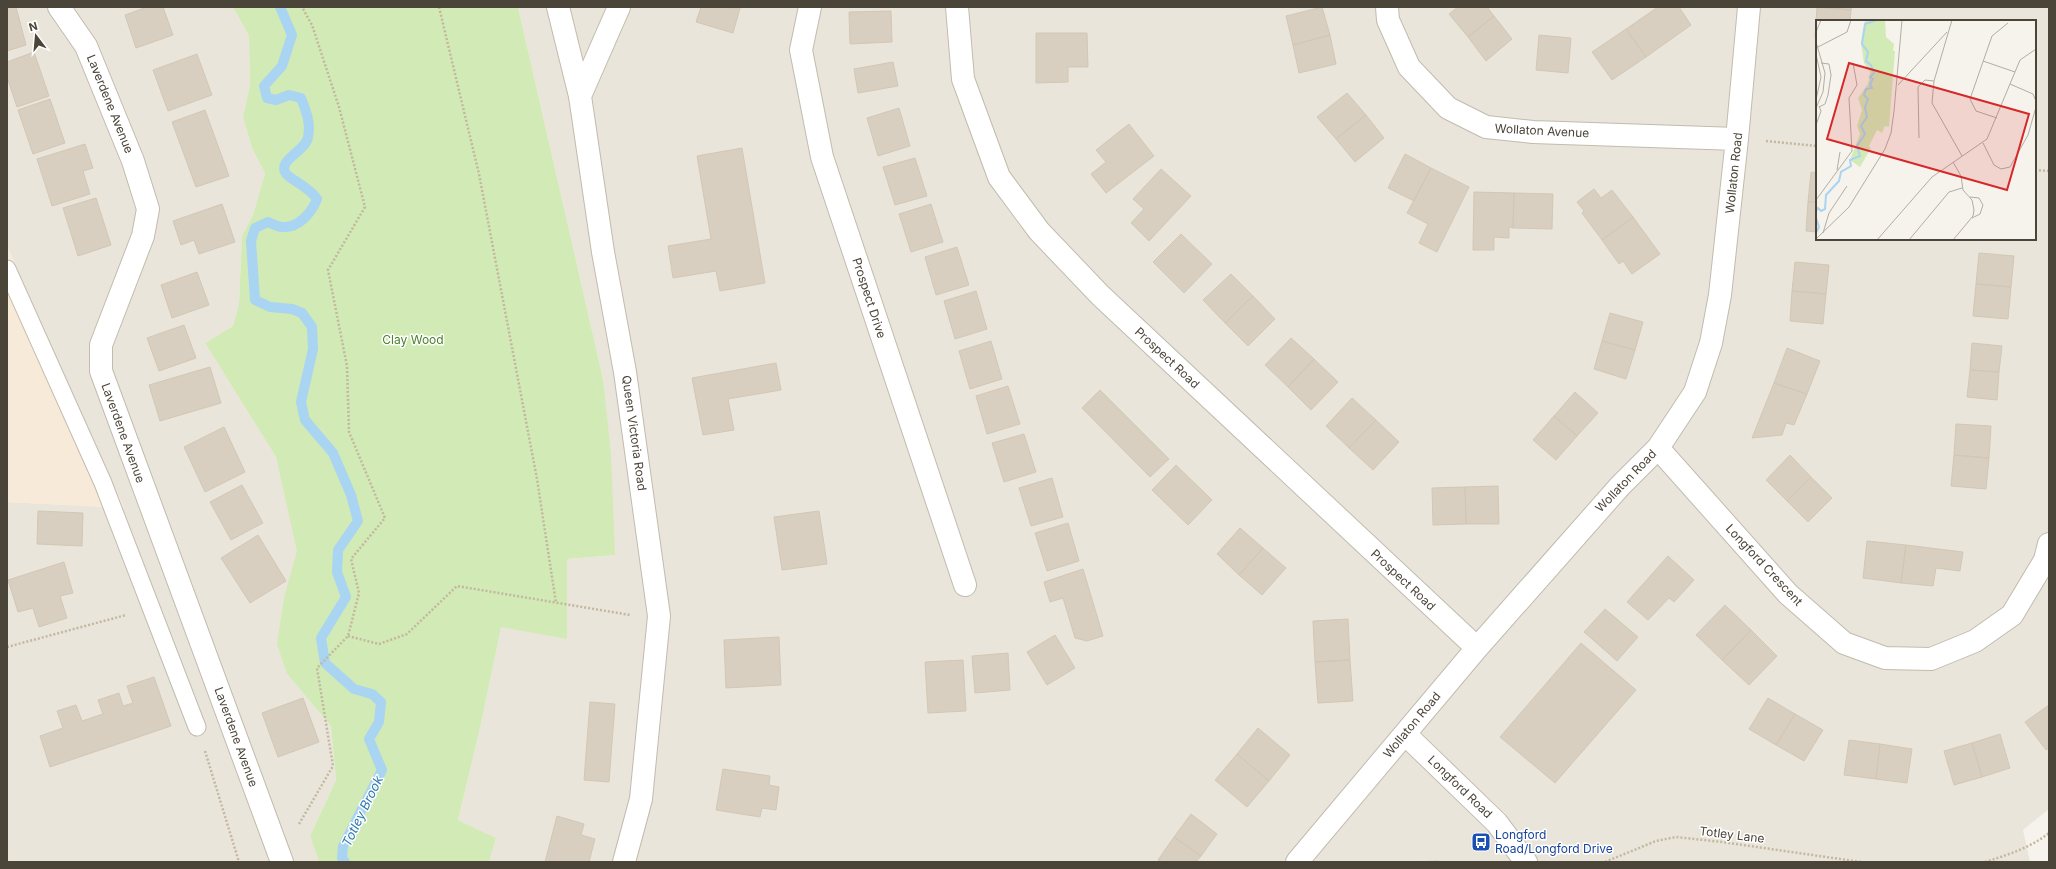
<svg xmlns="http://www.w3.org/2000/svg" width="2056" height="869" viewBox="0 0 2056 869" font-family="Inter,sans-serif">
<style>
.residential{fill:#eae5da;fill-rule:evenodd}
.commercial{fill:#f7ead8}
.green{fill:#d2eab5}
.lines{fill:none;stroke-linecap:round;stroke-linejoin:round}
.stream{stroke:#a9d4f2;stroke-width:10}
.building{fill:#d8cfc1;stroke:#d3c7b4}
.service-casing{stroke:#c2bbae;stroke-width:19}
.minor-casing{stroke:#c2bbae;stroke-width:24}
.tertiary-casing{stroke:#c2bbae;stroke-width:24}
.path{stroke:#c4b79f;stroke-width:2.5;stroke-dasharray:2 2;stroke-linecap:butt}
.service{stroke:#fff;stroke-width:17}
.minor{stroke:#fff;stroke-width:22}
.tertiary{stroke:#fff;stroke-width:22}
.labels{text-anchor:middle;stroke-width:3;stroke-linejoin:round;paint-order:stroke}
.street-label{font-size:12px;fill:#4b4439;stroke:#fff}
.park-label{font-size:12px;fill:#4a7f2a;stroke:#fff}
.transit-label{font-size:12px;fill:#164399;stroke:#fff;text-anchor:start}
.water-label{font-size:13px;font-style:italic;fill:#2e7ab2;stroke:#fff}
.inset-river{fill:none;stroke:#a9d4f2;stroke-width:2}
.inset-road{fill:none;stroke:#b2ada4;stroke-width:1}
.view{fill:#d62828;fill-opacity:0.15;stroke:#d62828;stroke-width:2}
.inset-edge{fill:none;stroke:#4b4439;stroke-width:2}
</style>
<rect width="100%" height="100%" fill="#f6f3ec"/>
<path class="residential" d="M7 7H233L249 36 250 85 243 117 252 148 265 173 253 215 242 236 239 304 233 326 205 343 276 457 298 551 284 597 287 674 331 726 336 780 310 836 319 862H7V502L124 508 7 246Z
M518 7H2049V809L2023 830 2030 862H489L496 838 458 820 480 728 501 626 567 559 615 555 603 379ZM1817 21H2035V239H1817Z"/>
<path class="commercial" d="M7 246 124 508 7 502Z"/>
<path class="green" d="M233 7H518L603 379 611 455 615 555 567 559V639L501 627 480 728 458 820 496 838 489 862H319L310 836 336 780 331 726 287 674 277 644 284 597 297 551 276 457 205 343 233 326 239 304 242 236 253 215 265 173 252 148 243 117 250 85 249 36Z"/>
<g class="lines">
<path class="stream" d="M280 7 292 35 282 66 264 86 267 98 276 100 289 95 301 98C306 111 311 123 308 137 306 151 279 159 285 172 287 178 310 187 317 199 312 212 299 228 283 227 278 227 272 224 268 222L255 228 251 241 255 300 270 307 292 309 302 313 312 327 313 349 301 402 305 420 333 453 351 495 358 521 338 550 337 572 346 597 321 638 325 663 354 689 372 694 381 702 379 722 369 739 382 770 343 846 342 858 345 862"/>
</g>
<path class="building" d="M7 7H16L26 45 7 51Z
M147 7H163L173 35 136 48 125 15Z
M701 7 740 8 733 33 696 22Z
M1322 7 1330 35 1293 45 1286 16Z
M1458 7H1487L1494 16 1468 37 1449 14Z
M1658 7H1679L1691 25 1646 57 1626 29Z
M1817 7H1852L1851 10Z
M1817 7 1851 10 1850 21H1817V37H1815Z
M891 11 892 42 850 44 849 12Z
M1494 16 1512 39 1486 61 1468 37Z
M1626 29 1646 57 1612 80 1592 52Z
M1036 33H1087L1088 67H1068V82L1036 83Z
M1330 35 1336 64 1299 73 1293 45Z
M1539 35 1571 38 1568 73 1536 70Z
M34 52 49 96 17 107 7 77V62Z
M197 54 212 95 168 111 153 70Z
M893 62 898 86 858 93 854 69Z
M1347 93 1366 115 1336 139 1317 117Z
M50 99 65 143 33 154 18 110Z
M899 108 910 146 878 156 867 118Z
M205 110 229 176 196 187 172 122Z
M1366 115 1384 138 1355 162 1336 139Z
M1129 124 1154 156 1106 193 1091 174 1106 162 1096 150Z
M85 144 93 168 83 171 90 194 52 206 37 159Z
M742 148 765 283 720 291 716 271 673 278 668 246 711 239 697 156Z
M1405 154 1431 168 1414 201 1388 188Z
M915 158 927 196 895 205 883 167Z
M1431 168 1469 187 1437 252 1419 243 1428 224 1407 213Z
M1161 169 1191 196 1149 241 1131 223 1144 209 1133 199Z
M1811 172 1817 173V202H1808Z
M1594 189 1601 198 1612 190 1633 217 1602 240 1582 213 1584 211 1577 202Z
M1474 192 1514 193 1513 228 1509 227V238L1494 237V250H1473Z
M1514 193 1553 194 1552 229 1513 228Z
M96 198 111 245 78 256 63 208Z
M1808 202H1817V232L1806 231Z
M222 204 235 242 199 254 194 240 181 245 173 221Z
M931 204 943 242 911 252 899 214Z
M1633 217 1660 254 1632 274 1623 261 1619 264 1602 240Z
M1181 234 1212 264 1184 293 1153 262Z
M957 247 969 285 936 295 925 257Z
M1979 253 2014 256 2011 287 1976 284Z
M1795 262 1829 265 1826 294 1792 291Z
M197 272 209 305 172 318 161 285Z
M1231 274 1253 296 1225 323 1203 300Z
M1976 284 2011 287 2008 319 1973 316Z
M976 291 987 329 955 339 944 301Z
M1792 291 1826 294 1823 324 1790 321Z
M1253 296 1275 319 1248 346 1225 323Z
M1610 313 1643 322 1635 350 1602 341Z
M184 325 196 358 159 371 147 338Z
M1291 338 1314 359 1288 387 1265 365Z
M991 341 1002 379 970 389 959 351Z
M1602 341 1635 350 1626 379 1594 369Z
M1972 343 2002 346 1999 372 1970 370Z
M1787 348 1820 361 1807 394 1774 383Z
M1314 359 1338 382 1311 410 1288 387Z
M776 363 781 390 728 399 734 430 703 435 692 378Z
M210 367 221 403 160 421 149 385Z
M1970 370 1999 372 1997 400 1967 397Z
M1774 383 1807 394 1794 425 1786 423 1782 435 1752 438Z
M1008 386 1020 424 987 434 976 396Z
M1100 390 1169 459 1150 477 1082 408Z
M1575 392 1598 413 1577 436 1554 416Z
M1352 398 1376 420 1349 448 1326 426Z
M1554 416 1577 436 1556 460 1533 440Z
M1376 420 1399 442 1373 470 1349 448Z
M1956 424 1991 426 1989 458 1954 455Z
M224 427 245 472 205 492 184 447Z
M1024 434 1036 472 1004 482 992 443Z
M1790 455 1811 477 1787 501 1766 480Z
M1954 455 1989 458 1986 489 1951 486Z
M1176 465 1212 500 1188 525 1152 490Z
M1811 477 1832 498 1808 522 1787 501Z
M1052 478 1063 517 1031 526 1019 488Z
M242 485 263 523 231 540 210 502Z
M1498 486 1499 524H1466L1465 487Z
M1465 487 1466 524 1433 525 1432 488Z
M38 511 83 513 82 546 37 544Z
M819 511 827 564 782 570 774 517Z
M1068 523 1079 561 1047 571 1035 533Z
M1240 528 1263 548 1239 575 1217 554Z
M258 535 286 581 250 603 221 558Z
M1867 541 1906 545 1901 583 1863 578Z
M1906 545 1963 552 1960 571 1936 568 1933 586 1901 583Z
M1263 548 1286 568 1262 595 1239 575Z
M1668 556 1694 580 1674 602 1669 598 1648 620 1627 602Z
M64 562 73 593 60 596 67 618 39 627 33 608 18 612 8 580Z
M1083 569 1103 636 1087 641 1075 638 1063 598 1050 602 1044 582Z
M1725 605 1751 630 1722 660 1696 635Z
M1605 609 1638 637 1617 661 1584 632Z
M1348 619 1350 660 1315 662 1313 621Z
M1751 630 1777 656 1749 685 1722 660Z
M1055 635 1075 668 1047 685 1027 652Z
M779 637 781 685 726 688 724 640Z
M1581 643 1636 690 1555 783 1500 737Z
M1008 653 1010 690 975 693 972 656Z
M963 660 966 711 928 713 925 662Z
M1350 660 1353 701 1318 703 1315 662Z
M154 677 171 726 50 767 40 736 63 728 57 711 76 705 82 721 103 714 98 700 119 693 123 706 133 703 127 686Z
M303 698 319 742 278 757 262 713Z
M1768 698 1795 714 1776 745 1749 729Z
M590 702 615 704 609 782 584 780Z
M2049 705V748L2046 750 2025 722Z
M1795 714 1823 730 1804 761 1776 745Z
M1258 728 1290 755 1269 781 1237 754Z
M2000 734 2010 768 1982 777 1972 743Z
M1849 740 1880 744 1876 779 1844 775Z
M1972 743 1982 777 1954 785 1944 751Z
M1880 744 1912 749 1907 783 1876 779Z
M1237 754 1269 781 1247 807 1215 780Z
M723 769 770 776 769 785 779 787 776 810 762 808 760 817 716 810Z
M1191 814 1217 834 1201 856 1174 837Z
M557 816 584 824 581 835 595 839 589 862H545Z
M1174 837 1201 856 1196 862H1161L1158 860Z
M1439 861V862H1407Z"/>
<g class="lines">
<g class="service-casing">
<path id="service" d="M7 269 103 483 197 727"/>
</g>
<g class="minor-casing">
<path id="minor" d="M59 7 86 46 133 161 148 209 143 236 101 345V371L282 862
M558 7 580 96
M810 7 801 50 822 157 965 585
M957 7 963 79 999 177 1039 231 1100 295 1477 648
M1387 7 1388 20 1409 67 1448 108 1486 127 1533 132 1737 139
M1658 448 1788 594 1844 643 1885 658 1931 659 1975 641 2012 615 2045 560 2049 544
M1405 734 1497 823 1526 862
M1297 862 1477 648 1620 486 1658 448 1695 392 1711 343 1720 295 1737 139 1749 7"/>
</g>
<g class="tertiary-casing">
<path id="tertiary" d="M619 7 580 96 603 252 625 372 659 616 641 799 624 862"/>
</g>
<path class="path" d="M439 7 479 174 537 479 556 603
M1766 141 1817 146
M2035 170 2049 171
M348 636 379 644 407 634 457 586 630 615
M7 647 126 615
M205 751 239 862
M299 824 333 766 317 668 348 636 359 593 351 559 385 518 349 432 347 366 328 270 365 207 339 107 312 25 302 7
M1605 862 1656 841 1676 837 1722 842 1861 862
M1985 862C2007 855 2030 848 2049 833"/>
<use href="#service" class="service"/>
<use href="#minor" class="minor"/>
<use href="#tertiary" class="tertiary"/>
</g>
<defs>
<g id="bus-square" transform="scale(1)"><rect x="-9" y="-9" width="18" height="18" rx="4" fill="#1a4fb4" stroke="#fff"/><path d="M-5-6H5V4H4V6H2V4H-2V6H-4V4H-5ZM-3.5-4V0h7V-4ZM-3.5 1.2v1.5H-2V1.2ZM2 1.2v1.5H3.5V1.2Z" fill="#fff"/></g>
</defs>
<g fill-rule="evenodd">
<use href="#bus-square" x="1481" y="842"/>
</g>
<g class="labels">
<g class="street-label">
<text transform="translate(110 104) rotate(68)" y="4">Laverdene Avenue</text>
<text transform="translate(1542 131) rotate(3)" y="4">Wollaton Avenue</text>
<text transform="translate(1734 173) rotate(-84)" y="4">Wollaton Road</text>
<text transform="translate(869 298) rotate(72)" y="4">Prospect Drive</text>
<text transform="translate(1167 358) rotate(43)" y="4">Prospect Road</text>
<text transform="translate(123 433) rotate(70)" y="4">Laverdene Avenue</text>
<text transform="translate(634 433) rotate(82)" y="4">Queen Victoria Road</text>
<text transform="translate(1626 481) rotate(-46)" y="4">Wollaton Road</text>
<text transform="translate(1764 565) rotate(47)" y="4">Longford Crescent</text>
<text transform="translate(1403 580) rotate(43)" y="4">Prospect Road</text>
<text transform="translate(1412 725) rotate(-50)" y="4">Wollaton Road</text>
<text transform="translate(236 737) rotate(70)" y="4">Laverdene Avenue</text>
<text transform="translate(1460 787) rotate(44)" y="4">Longford Road</text>
<text transform="translate(1732 835) rotate(7)" y="4">Totley Lane</text>
</g>
<g class="park-label">
<text x="413" y="344">Clay Wood</text>
</g>
<g class="transit-label">
<text x="1495" y="839">Longford<tspan x="1495" dy="14">Road/Longford Drive</tspan></text>
</g>
<g class="water-label">
<text transform="translate(362 811) rotate(-64)" y="5">Totley Brook</text>
</g>
</g>
<g transform="translate(1816 20)">
<rect width="220" height="220" fill="#f6f3ec"/>
<path d="M49 0H69L70 17 78 24 77 31H79L73 107 69 106 66 113 61 110 53 126 55 128 44 147 34 140 44 114 41 106 46 90 42 78 52 64 54 52 48 43 45 23Z" fill="#d2eab5"/>
<path class="inset-river" d="M0 191 2 188 5 191 9 189 10 175 23 161 25 152 35 146 34 140 44 136 41 126 49 114 45 106 51 97 49 87 52 79 48 75 50 69 56 68 54 64 57 59 54 57 58 53 55 45 50 41 52 32 46 24 49 4 61 0M0 198 3 207 0 213"/>
<path class="inset-road" d="M136 0 118 61 116 83 146 136M0 12 5 0M0 22 9 53 7 72 0 88M0 28 31 12 35 0M0 34 5 57 0 80M167 41 199 52M194 64 217 74 220 81M82 65 131 12M3 87 9 84 12 75 15 55 13 44 5 43M181 98 160 91 154 79 176 16 192 3M0 105 5 91 3 86M103 118 102 67 109 60 118 61M167 123 178 145 185 149 194 147 212 115 220 87M21 150 24 132M154 177 163 178 167 185 164 194 156 198M0 180 36 131 33 78 41 65 37 43M7 213 13 193 31 166M0 219 33 187 69 129 75 113 78 91 86 0M61 220 116 157 171 119 204 40 220 29M93 220 133 172 146 168M137 220 157 196 158 190 156 180 147 170 145 156 137 142"/>
<path class="view" d="M33 43 213 94 191 170 11 119Z"/>
<rect width="220" height="220" class="inset-edge"/>
</g>
<rect width="2056" height="869" fill="none" stroke="#4b4439" stroke-width="16"/>
<g transform="translate(36 36) rotate(344)" stroke="#ffffff" stroke-width="3" paint-order="stroke">
<path d="M0-3L7 15L0 10L-7 15Z" fill="#4b4439"/>
<text y="-6" font-size="11" font-weight="bold" text-anchor="middle" fill="#4b4439">N</text>
</g>
</svg>
